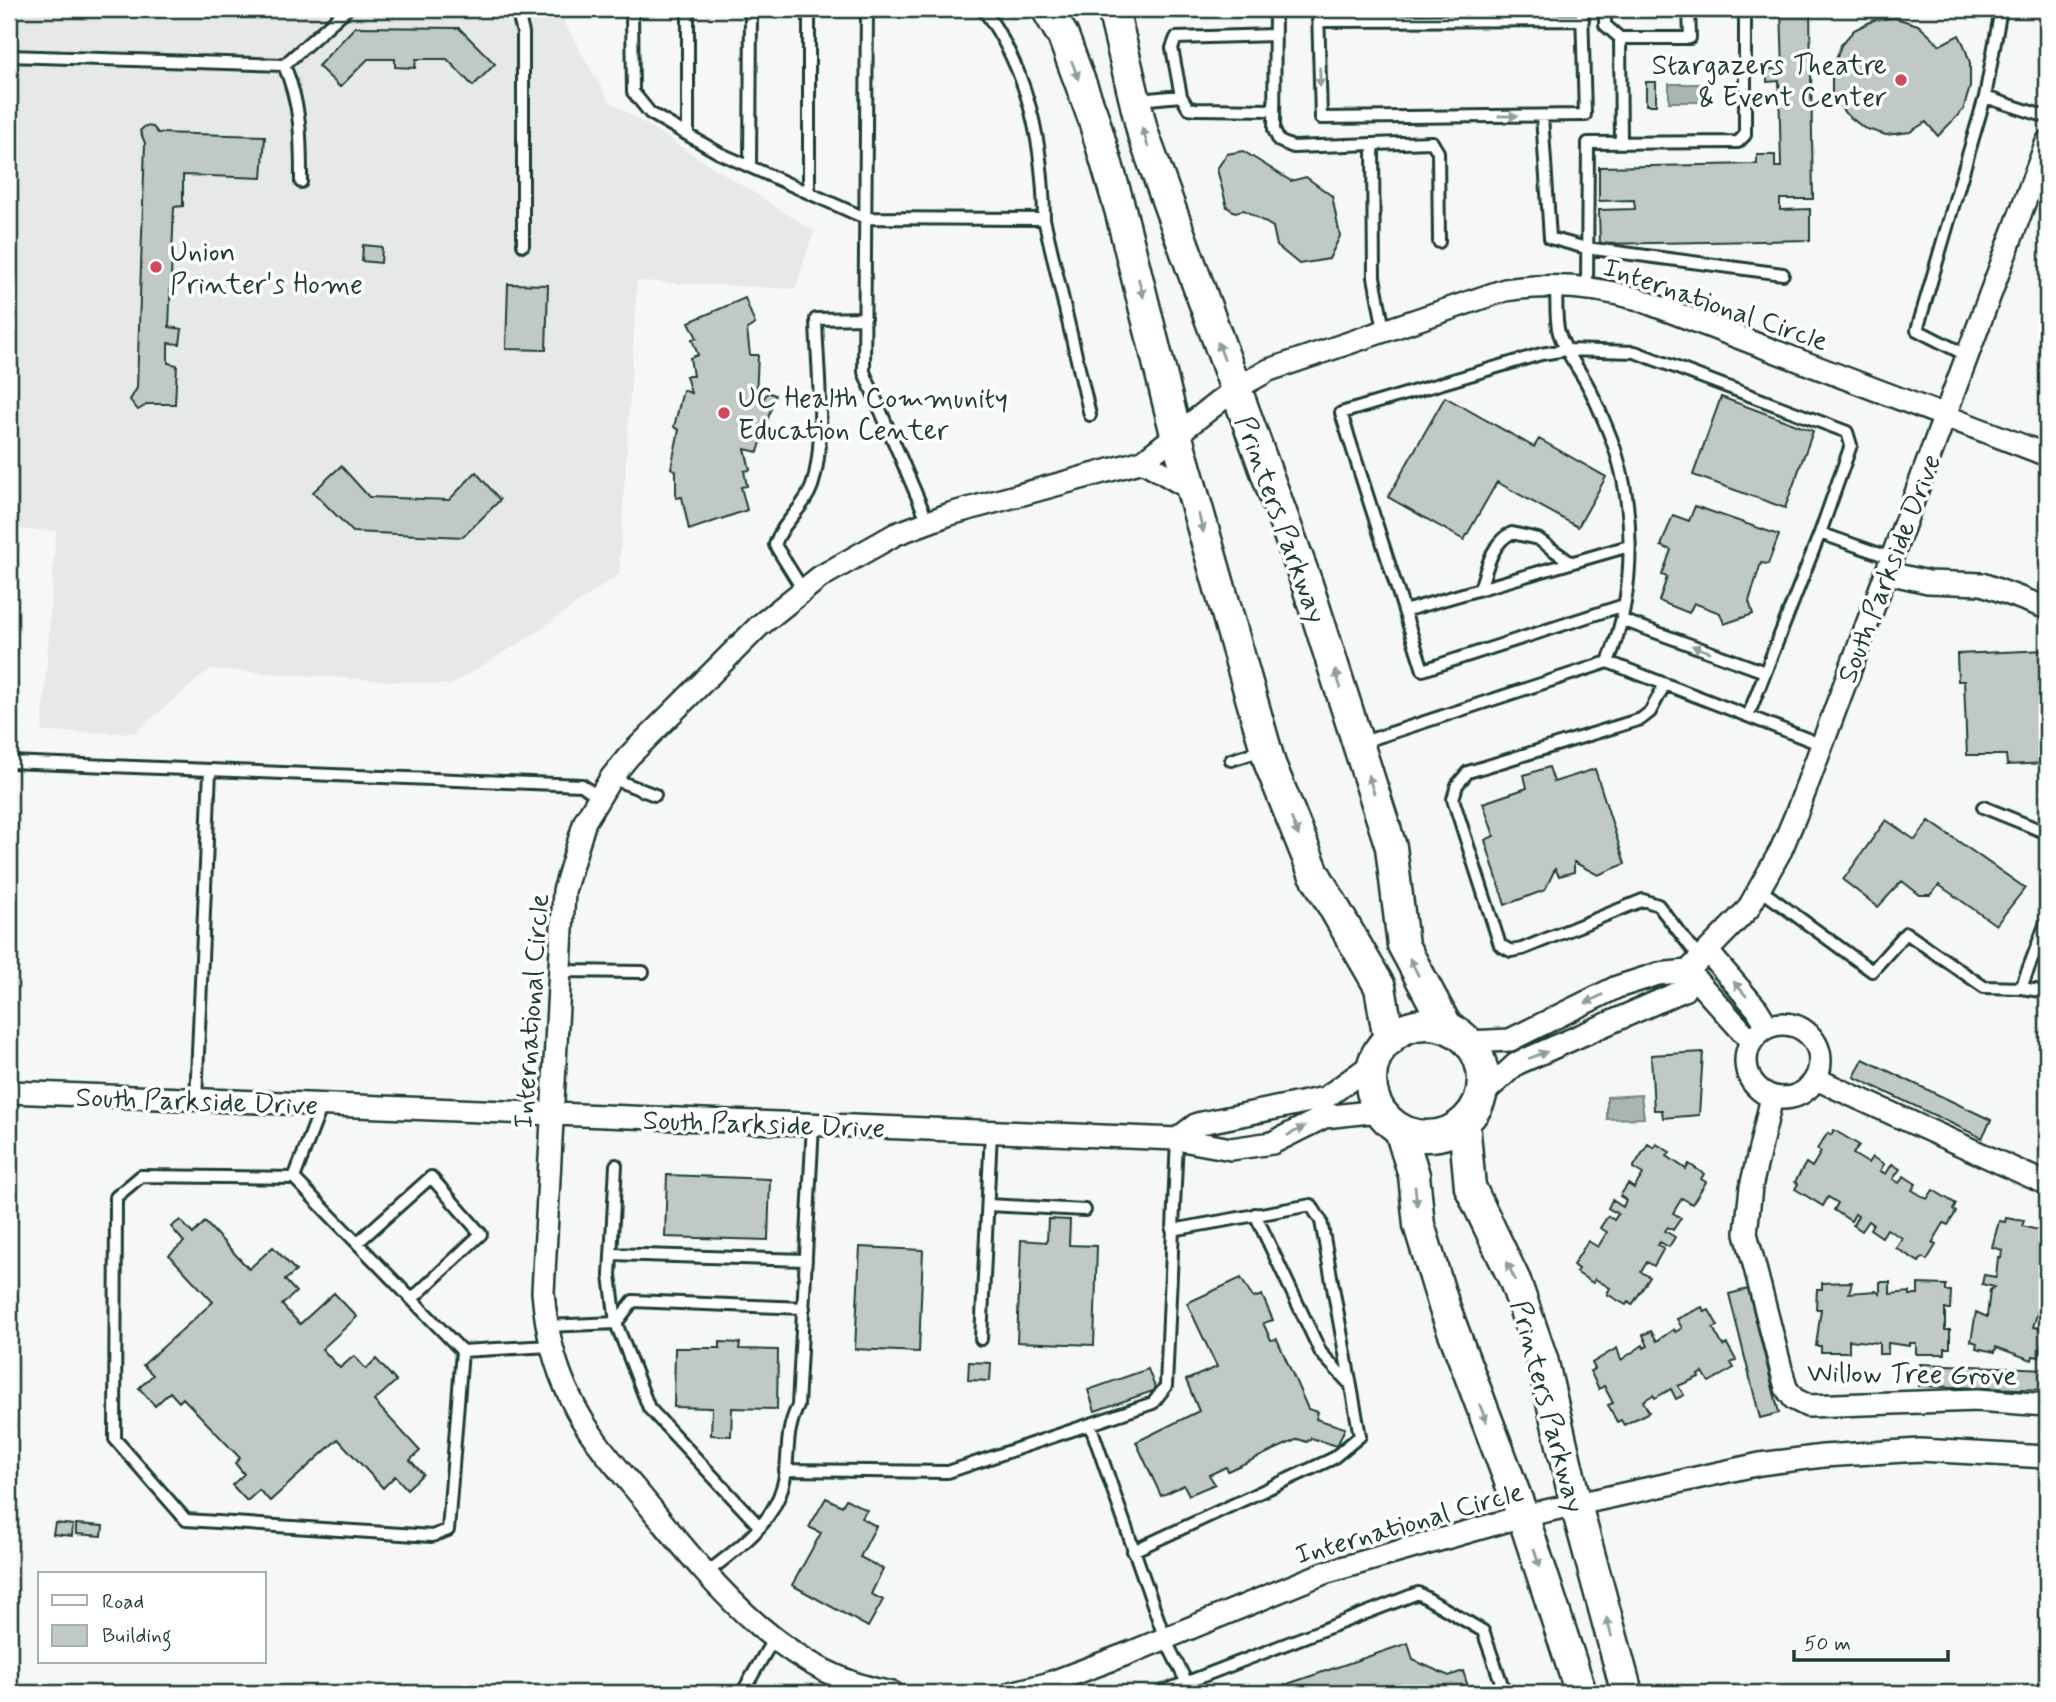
<svg xmlns="http://www.w3.org/2000/svg" width="2056" height="1702" viewBox="0 0 2056 1702" font-family="Mynerve,sans-serif">
<style>
.built{fill:#e6e9e8}
.water{fill:#aab5b1;stroke:#72857f;stroke-width:2}
.building{fill:#c0c9c6;stroke:#1f3d34;stroke-width:2}
.lines{fill:none;stroke-linecap:round;stroke-linejoin:round}
.service-casing{stroke:#1f3d34;stroke-width:16}
.minor-casing{stroke:#1f3d34;stroke-width:26}
.secondary-casing{stroke:#1f3d34;stroke-width:35}
.service{stroke:#fff;stroke-width:10}
.minor{stroke:#fff;stroke-width:21}
.secondary{stroke:#fff;stroke-width:30}
.oneway{fill:#8f9e9a}
.poi-dot{fill:#d1495b;stroke:#fff;stroke-width:2.5}
.labels{text-anchor:middle;stroke-width:7;stroke-linejoin:round;paint-order:stroke}
.poi-label{font-size:28px;fill:#1f3d34;stroke:#fff;text-anchor:start}
.street-label{font-size:28px;fill:#1f3d34;stroke:#fff}
</style>
<rect width="100%" height="100%" fill="#f6f7f7"/>
<filter id="ink" filterUnits="userSpaceOnUse"><feTurbulence type="fractalNoise" baseFrequency=".0143" numOctaves="2"/><feDisplacementMap in="SourceGraphic" scale="14" xChannelSelector="R" yChannelSelector="G"/><feConvolveMatrix kernelMatrix="1 2 1 2 8 2 1 2 1" color-interpolation-filters="sRGB"/></filter>
<g filter="url(#ink)">
<path class="built" d="M9 9H563V21L609 101 814 231 795 289 637 281 619 574 531 636 450 685 210 669 134 733 42 732 56 531 9 529Z"/>
<path class="water" d="M1669 84H1706V102H1669Z
M1641 1095 1644 1118 1607 1119V1097Z"/>
<path class="building" d="M1781 9H1810L1813 199H1780V210L1810 209V240L1600 244 1599 210 1635 209 1634 200 1599 201V167L1757 164V155H1775V167H1781L1779 81 1767 82V69H1783Z
M1895 18 1918 25 1940 45 1959 35 1964 45 1970 63V87L1963 110 1938 136 1926 122 1910 132 1886 135 1864 128 1845 113 1832 95V72L1841 45 1854 30 1874 20Z
M355 27 459 28 495 64 473 86 447 59H416L415 68 395 67V59H368L340 87 318 66Z
M1646 82H1656V105H1646Z
M145 126 153 127 158 133 265 136 262 178 183 175V206L174 207 169 327 182 329 180 344 168 343V363L177 365 175 404H148L138 410 130 400 137 388 145 143 140 131Z
M1243 151 1291 181 1306 177 1332 196 1340 236 1329 259 1299 264 1277 246 1273 227 1244 210 1235 212 1227 207 1217 169 1227 154Z
M363 245 382 247 381 263 362 261Z
M508 284 548 285 546 350 506 349Z
M745 298 755 324 747 329 750 355H758L756 397 764 398 768 392 775 395 758 452 745 449 750 470 744 471 747 486 741 487 747 510 689 530 682 497 676 498V471L671 468 679 430 674 427 683 390 691 393 686 376H693L690 358 698 355 692 339 697 338 689 322Z
M1445 397 1534 447 1539 439 1606 477 1578 527 1497 482 1464 540 1388 497Z
M1721 397 1813 431 1785 508 1693 475Z
M341 466 369 497 449 500 476 472 500 500 463 537 353 532 313 492Z
M1695 506 1779 535 1768 564 1761 563 1749 601 1753 614 1724 624 1720 613 1694 603 1689 613 1659 601 1667 577 1662 575 1671 550 1661 546 1673 515 1689 521Z
M2047 650V763L2007 765 2006 755H1967L1964 681H1958L1957 654Z
M1549 767 1554 782 1595 769 1625 864 1598 875 1574 862V872L1559 876 1555 869 1545 890 1505 905 1485 840 1494 836 1483 803 1527 788 1524 775Z
M1886 820 1915 840 1929 821 2025 888 1996 925 1939 885 1930 895H1920L1902 881 1878 907 1843 880Z
M1703 1052 1699 1115 1663 1118 1662 1110H1654L1651 1055Z
M1863 1059 1991 1120 1982 1138 1854 1077Z
M1834 1130 1859 1145 1853 1154 1868 1163 1872 1157 1884 1164 1880 1171 1886 1174 1892 1164 1900 1169 1893 1179 1899 1183 1904 1176 1916 1184 1912 1190 1927 1199 1933 1190 1956 1204 1953 1210 1956 1212 1948 1225 1944 1223 1932 1243 1936 1245 1927 1260 1922 1257 1919 1262 1896 1248 1902 1238 1887 1229 1882 1237 1870 1229 1873 1224 1869 1221 1862 1231 1853 1225 1858 1216 1855 1214 1851 1221 1834 1210 1838 1203 1828 1197 1823 1206 1795 1189 1798 1184 1795 1182 1806 1163 1812 1167 1821 1152 1817 1149 1828 1133 1831 1135Z
M1648 1144 1654 1148 1656 1144 1670 1152 1667 1156 1686 1169 1689 1164 1704 1174 1701 1179 1706 1182 1692 1204 1682 1198 1673 1213 1681 1218 1673 1230 1668 1227 1665 1231 1675 1237 1669 1247 1660 1242 1658 1245 1664 1248 1654 1266 1647 1262 1641 1272 1650 1277 1632 1305 1628 1302 1626 1305 1607 1294 1610 1288 1595 1279 1593 1283 1576 1272 1578 1269 1573 1265 1588 1241 1598 1247 1607 1232 1600 1228 1608 1216 1614 1220 1618 1214 1608 1208 1612 1200 1623 1207 1626 1200 1620 1196 1628 1184 1634 1188 1643 1174 1633 1168Z
M667 1175 770 1179 768 1240 665 1237Z
M2006 1218 2024 1221 2022 1226 2042 1231 2044 1226 2047 1227V1285L2044 1290H2047V1299L2042 1298 2033 1327 2045 1329 2039 1357 2033 1356 2032 1360 1996 1347 1995 1352 1976 1348 1977 1343 1971 1341 1976 1312 1987 1317 1990 1290 1994 1287 1982 1284 1984 1275 1996 1277 1998 1257 2001 1258 2002 1250 1992 1247 1999 1221 2005 1222Z
M1048 1219 1070 1220 1069 1245 1097 1246 1094 1345 1017 1342 1021 1240 1047 1242Z
M180 1220 193 1234 205 1222 249 1269 273 1247 296 1271 285 1280 296 1292 282 1305 300 1324 334 1293 357 1317 322 1349 340 1368 354 1356 366 1369 376 1359 396 1381 374 1401 420 1451 410 1460 423 1474 407 1489 395 1476 383 1488 338 1439 270 1501 259 1490 247 1501 232 1485 244 1474 235 1463 240 1458 183 1398 179 1402 170 1392 155 1406 139 1388 153 1375 143 1365 213 1302 169 1255 184 1242 171 1227Z
M860 1247 923 1250 919 1352 855 1349Z
M1241 1278 1253 1298 1262 1295 1273 1320 1263 1323 1271 1340 1277 1339 1308 1409 1318 1412 1316 1419 1345 1428 1337 1446 1311 1438 1307 1442 1298 1439 1228 1471 1226 1467 1209 1475 1215 1484 1189 1495 1184 1485 1161 1496 1136 1442 1199 1411 1186 1380 1217 1367 1187 1303Z
M1852 1282 1849 1293 1876 1291 1880 1294V1282H1890V1294L1910 1292V1295H1918V1284L1946 1285V1291H1951L1950 1309H1945V1330H1950V1348H1945V1354H1916V1343H1910V1346L1888 1343V1354H1879V1343L1849 1340V1352H1821V1346H1816L1821 1309H1816L1817 1289H1822V1283Z
M1748 1289 1779 1413 1760 1418 1729 1294Z
M1702 1307 1705 1312 1709 1310 1718 1326 1713 1328 1723 1346 1727 1344 1736 1360 1731 1363 1734 1368 1709 1382 1703 1372 1698 1375 1699 1377 1678 1386 1684 1395 1676 1399 1671 1389 1655 1398 1653 1395 1643 1401 1649 1412 1624 1425 1621 1420 1617 1422 1608 1405 1613 1403 1604 1386 1599 1389 1590 1371 1595 1369 1592 1363 1617 1348 1621 1360 1643 1345 1644 1348 1648 1346 1643 1335 1651 1331 1657 1341 1674 1329 1675 1332 1682 1328 1677 1319Z
M720 1342 740 1343 739 1349 778 1350 777 1409 732 1408 731 1436 711 1435 712 1408 674 1407 675 1348H720Z
M969 1362 991 1363 990 1381 968 1380Z
M1920 1364 2047 1369V1390L1919 1386Z
M1148 1369 1156 1390 1095 1411 1088 1390Z
M826 1498 842 1506 846 1499 867 1510 861 1518 876 1526 860 1557 883 1569 871 1594 883 1600 868 1627 792 1585 821 1533 809 1527Z
M55 1523 73 1525 72 1536 53 1534Z
M76 1524 103 1526 102 1536 76 1534Z
M1408 1643 1413 1660 1449 1676 1463 1671 1470 1693H1271L1270 1690Z"/>
<g class="lines">
<g class="service-casing">
<path id="service" d="M517 9 523 33V245
M632 9 633 92 650 113 719 153 865 218 1044 219 1090 415
M809 9V193
M867 9 864 372 928 522
M983 9C1029 71 1043 144 1044 219
M1275 9 1274 130 1279 141 1293 147 1373 144
M1318 9 1321 118 1585 115 1582 9
M1605 9V25L1620 38
M2001 9 1985 97 2047 117
M1318 21 1583 20
M9 56 284 65 347 9
M284 65C301 105 301 138 301 182
M1181 96 1172 48 1176 38 1274 35
M1138 100 1181 96 1188 108 1196 109 1274 110
M1542 116 1550 238 1586 248 1783 274
M688 135V9
M1621 143 1620 38H1690L1689 9
M750 167 751 9
M1587 286 1588 143 1738 142 1745 135V9
M1384 330 1374 277 1373 144 1432 142 1438 152 1439 242
M1968 356 1917 330 1985 97
M1820 533 1894 559
M1480 589C1486 571 1492 541 1512 533L1538 539 1570 562
M803 590 775 545C782 522 804 509 812 486 827 439 817 368 816 319L865 318
M1624 605 1423 670 1341 413 1541 354 1566 350 1635 352 1847 432 1851 445 1820 533 1748 716
M1404 611 1629 546
M1622 620 1765 672
M1608 662 1820 744
M1665 684 1650 712 1641 719 1468 772 1457 785 1453 799 1500 945 1511 951 1522 949 1643 900 1658 905 1701 960
M1360 743 1608 662C1637 591 1637 499 1607 428 1601 414 1595 398 1587 384 1578 367 1565 352 1559 333 1555 319 1557 301 1556 286
M1231 760 1263 750
M9 762 210 770 196 1100
M210 770 582 785 598 797
M611 778 655 795
M1983 807 2047 833
M1761 890 1872 971 1906 933 1984 987 2021 988 2047 920
M559 971 643 972
M2021 988 2047 992
M322 1105 294 1178 462 1351 551 1346
M616 1165 610 1275 616 1323 649 1408 760 1527
M294 1178 141 1176 116 1197 115 1439 186 1520 432 1536 448 1530 462 1351
M988 1205 1085 1210
M1255 1214 1321 1353 1348 1382
M357 1243 431 1177 481 1234 412 1299
M611 1254 806 1260
M547 1326 616 1323 633 1301 804 1308
M981 1339 991 1132
M1090 1424 1165 1639 1192 1693
M785 1470 948 1472 1153 1403 1166 1386 1177 1139
M1133 1551 1332 1459 1360 1436 1321 1221 1311 1205 1172 1230
M705 1574C736 1550 772 1526 783 1485 791 1456 783 1436 798 1406L813 1124
M742 1693 774 1638
M1159 1693 1418 1593 1483 1631 1505 1693"/>
</g>
<g class="minor-casing">
<path id="minor" d="M1143 461 1192 490
M1888 573 1928 582 1982 584 2047 608
M1709 953 1757 1009 1768 1027
M1688 971 1751 1041
M1746 1061a37 37 0 1 1 74 0a37 37 0 1 1-74 0Z
M1469 1042 1510 1040 1617 987 1658 974 1688 971 1748 909 1781 850 1797 812 2047 142
M1816 1079 2047 1184
M9 1092 1177 1139 1231 1149 1272 1143 1324 1117 1379 1111
M1483 1094 1516 1064 1684 990 1688 971
M1772 1097 1751 1187 1746 1233 1786 1388 1794 1399 1808 1406 1977 1400 2047 1405
M1177 1139 1197 1124 1325 1098 1371 1065
M893 1693C784 1676 711 1581 646 1502 619 1469 589 1438 571 1399 554 1365 546 1329 543 1292L564 891 585 821 611 778 629 756 759 626 820 577 896 534 950 514 1143 461 1235 389 1269 370 1505 290C1551 283 1593 286 1638 299L2047 455
M1011 1693 1047 1684 1132 1652 1324 1573 1523 1516 1760 1464 1823 1456 1920 1450 2047 1457"/>
</g>
<g class="secondary-casing">
<path id="secondary" d="M1047 9 1063 36 1093 117 1120 209 1176 434 1270 764 1314 873 1380 987 1389 1040
M1113 9 1143 134 1307 584 1391 847 1403 945 1447 1027
M1371 1080a56 56 0 1 1 112 0a56 56 0 1 1-112 0Z
M1464 1123 1470 1187 1515 1281 1542 1359 1576 1505 1627 1693
M1400 1130 1414 1175 1419 1225 1445 1309 1523 1516 1581 1693"/>
</g>
<use href="#service" class="service"/>
<use href="#minor" class="minor"/>
<use href="#secondary" class="secondary"/>
</g>
<defs><path id="oneway-solid" d="M-6-.8H1V-3.2L6.5 0L1 3.2V.8H-6Z" transform="scale(1.75)"/></defs>
<g class="oneway">
<use href="#oneway-solid" transform="translate(1075 70) rotate(70)"/>
<use href="#oneway-solid" transform="translate(1320 77) rotate(88)"/>
<use href="#oneway-solid" transform="translate(1508 116)"/>
<use href="#oneway-solid" transform="translate(1145 137) rotate(-107)"/>
<use href="#oneway-solid" transform="translate(1141 288) rotate(75)"/>
<use href="#oneway-solid" transform="translate(1221 351) rotate(-111)"/>
<use href="#oneway-solid" transform="translate(1201 523) rotate(75)"/>
<use href="#oneway-solid" transform="translate(1701 649) rotate(-160)"/>
<use href="#oneway-solid" transform="translate(1338 679) rotate(-107)"/>
<use href="#oneway-solid" transform="translate(1371 784) rotate(-108)"/>
<use href="#oneway-solid" transform="translate(1295 827) rotate(68)"/>
<use href="#oneway-solid" transform="translate(1414 967) rotate(-117)"/>
<use href="#oneway-solid" transform="translate(1740 989) rotate(-131)"/>
<use href="#oneway-solid" transform="translate(1594 999) rotate(153)"/>
<use href="#oneway-solid" transform="translate(1538 1055) rotate(-21)"/>
<use href="#oneway-solid" transform="translate(1296 1131) rotate(-27)"/>
<use href="#oneway-solid" transform="translate(1416 1196) rotate(84)"/>
<use href="#oneway-solid" transform="translate(1511 1271) rotate(-114)"/>
<use href="#oneway-solid" transform="translate(1483 1413) rotate(69)"/>
<use href="#oneway-solid" transform="translate(1537 1558) rotate(72)"/>
<use href="#oneway-solid" transform="translate(1609 1627) rotate(-105)"/>
</g>
</g>
<g class="poi-dot">
<circle cx="1901" cy="80" r="7"/>
<circle cx="156" cy="267" r="7"/>
<circle cx="724" cy="413" r="7"/>
</g>
<g class="labels">
<g class="poi-label">
<text x="1887" y="74" text-anchor="end">Stargazers Theatre<tspan x="1887" dy="32">&amp; Event Center</tspan></text>
<text x="170" y="261">Union<tspan x="170" dy="32">Printer's Home</tspan></text>
<text x="738" y="407">UC Health Community<tspan x="738" dy="32">Education Center</tspan></text>
</g>
<g class="street-label">
<text transform="translate(1716 303) rotate(19)" y="10">International Circle</text>
<text transform="translate(1282 519) rotate(70)" y="10">Printers Parkway</text>
<text transform="translate(1888 568) rotate(-69)" y="10">South Parkside Drive</text>
<text transform="translate(530 1011) rotate(-86)" y="10">International Circle</text>
<text transform="translate(197 1100) rotate(2)" y="10">South Parkside Drive</text>
<text transform="translate(764 1123) rotate(2)" y="10">South Parkside Drive</text>
<text transform="translate(1912 1373) rotate(1)" y="10">Willow Tree Grove</text>
<text transform="translate(1549 1406) rotate(75)" y="10">Printers Parkway</text>
<text transform="translate(1409 1522) rotate(-16)" y="10">International Circle</text>
</g>
</g>
<rect width="2056" height="1702" fill="none" stroke="#fff" stroke-width="35"/>
<rect x="18" y="18" width="2021" height="1667" fill="none" stroke="#1f3d34" stroke-width="2.5" filter="url(#ink)"/>
<rect x="38" y="1572" width="228" height="91" fill="#ffffff" stroke="#a5b1ae" stroke-width="2"/>
<rect x="52" y="1595" width="35" height="10" fill="#ffffff" stroke="#a5b1ae" stroke-width="2"/>
<text x="102" y="1608" font-size="21" fill="#1f3d34">Road</text>
<rect x="52" y="1625" width="35" height="21" fill="#c0c9c6" stroke="#a5b1ae" stroke-width="2"/>
<text x="102" y="1642" font-size="21" fill="#1f3d34">Building</text>
<path d="M1794 1650v10h154v-10" fill="none" stroke="#1f3d34" stroke-width="3.5"/>
<text x="1804" y="1650" font-size="21" fill="#1f3d34" stroke="#ffffff" stroke-width="5" paint-order="stroke">50 m</text>
</svg>
